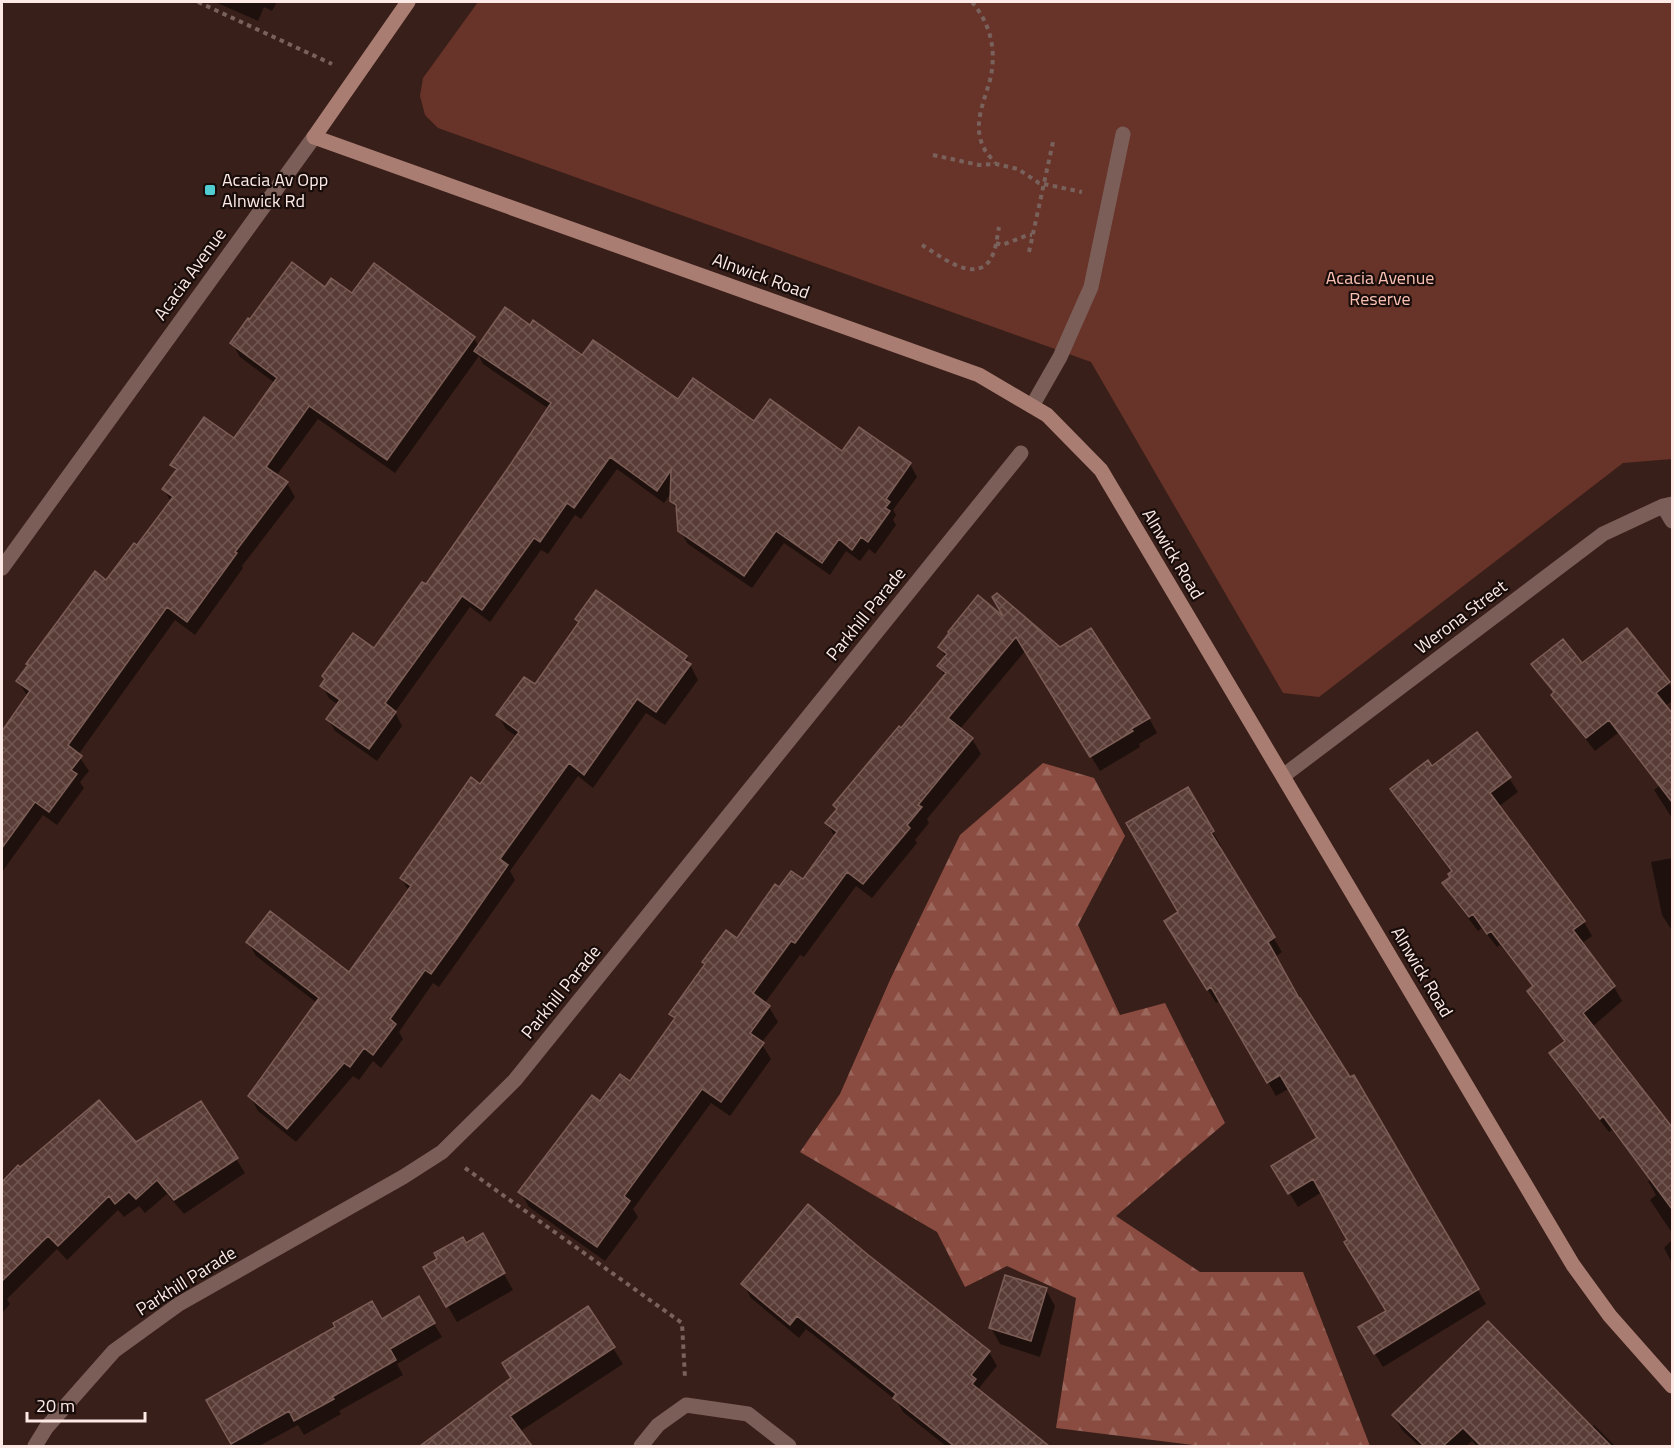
<svg xmlns="http://www.w3.org/2000/svg" width="1674" height="1448" viewBox="0 0 1674 1448" font-family="'Titillium Web',sans-serif">
<style>
.green{fill:#683328}
.forest{fill:url(#forest-firs)}
.shadow{fill:#0007}
.building{fill:url(#building-cross-hatch);stroke:#7d5e57;stroke-width:1.5}
.lines{fill:none;stroke-linecap:round;stroke-linejoin:round}
.path{stroke:#79625c;stroke-width:4;stroke-dasharray:4.5 4.5;stroke-linecap:butt}
.lane{stroke:#7b5e58;stroke-width:15}
.street{stroke:#7b5e58;stroke-width:15}
.secondary{stroke:#aa7d73;stroke-width:15}
.poi-dot{fill:#51ccd1;stroke:#180d0a;stroke-width:2}
.labels{text-anchor:middle;stroke-width:4.5;stroke-linejoin:round;paint-order:stroke}
.poi-label{font-size:18px;fill:#fdeae6;stroke:#180d0a;text-anchor:start}
.street-label{font-size:18px;fill:#fdeae6;stroke:#180d0a}
.park-label{font-size:18px;fill:#fac0b3;stroke:#180d0a}
</style>
<defs>
<pattern id="forest-firs" width="22" height="20" patternUnits="userSpaceOnUse" patternTransform="scale(1.5)"><rect width="22" height="20" fill="#8a4c40"/><path d="M5 1l3.5 6h-7zM16 11l3.5 6h-7z" fill="#9b665c"/></pattern>
<pattern id="building-cross-hatch" width="8" height="8" patternUnits="userSpaceOnUse" patternTransform="scale(1.5)"><rect width="8" height="8" fill="#593c36"/><path d="M0 0l8 8M0 8l8-8" fill="none" stroke="#725853"/></pattern>
</defs>
<rect width="100%" height="100%" fill="#391f19"/>
<path class="green" d="M478 2H1672V459L1623 463 1319 697 1283 693 1091 362 438 128 425 115 420 96 423 78Z"/>
<path class="forest" d="M1043 763 1094 778 1125 836 1078 925 1120 1015 1165 1003 1225 1123 1116 1216 1200 1272H1303L1370 1446H1201L1056 1428 1076 1298 1007 1266 965 1287 937 1232 800 1152 840 1094 890 980 960 835Z"/>
<path class="shadow" d="M215 2H277L272 11 264 7 258 21Z
M326 289 352 295 474 338 479 347 531 327 583 357 678 401 754 423 842 453 910 464 917 477 893 510 896 515 893 520 896 525 875 554 869 549 860 561 846 551 830 575 784 543 752 588 688 544 680 531 678 512 671 501 672 492 664 503 617 469 581 519 575 515 548 554 541 550 490 622 470 607 395 712 402 726 377 761 335 731 328 719 338 705 329 698 322 686 374 650 426 586 510 468 549 409 483 364 479 356 395 473 318 419 276 476 287 483 295 497 242 566 243 568 195 635 175 620 78 755 89 771 80 782 84 788 57 825 43 815 2 872V733L28 697 18 681 137 547 171 502 164 489 176 472 172 465 234 440 275 383 240 357 232 343Z
M576 619 686 657 698 680 665 725 646 713 593 788 578 776 510 871 515 880 464 952 439 987 433 983 399 1032 403 1039 381 1068 373 1061 359 1080 353 1076 296 1142 258 1111 250 1096 317 1003 256 956 248 942 350 974 409 891 401 878 481 786 517 737 506 729 498 715 535 686 580 625Z
M1007 621 1060 649 1149 718 1157 733 1139 744 1140 747 1100 771 1026 650 960 729 972 739 981 754 927 819 929 823 915 840 917 843 872 898 856 886 804 957 800 955 764 1004 769 1007 778 1022 761 1043 771 1059 730 1116 711 1103 633 1209 638 1217 605 1261 529 1207 520 1192 601 1103 630 1083 675 1021 671 1014 780 889 804 881 835 837 827 823 838 811 835 806 945 677 939 666 946 658 940 647Z
M1533 664 1581 665 1669 683 1672 690V701L1665 706 1672 716V818L1654 790 1659 786 1618 733 1595 751 1562 709 1554 694Z
M1432 768 1509 778 1518 792 1498 807 1584 922 1592 936 1581 944 1614 987 1622 1001 1592 1027 1672 1129V1233L1650 1200 1656 1195 1648 1181 1650 1180 1612 1130 1609 1132 1559 1068 1551 1053 1565 1042 1537 1006 1528 991 1534 987 1500 945 1497 947 1482 928 1478 931 1452 897 1444 883 1451 878 1452 873 1400 804 1392 789Z
M1188 789 1221 846 1218 847 1282 952 1275 957 1298 1000 1350 1079 1353 1077 1486 1304 1383 1367 1368 1342 1388 1311 1349 1240 1322 1192 1298 1207 1273 1166 1319 1139 1290 1088 1276 1096 1221 1000 1216 1003 1174 935 1180 913Z
M1672 858V929H1671L1662 915 1651 862Z
M201 1103 245 1173 184 1214 167 1194 145 1213 139 1206 124 1217 118 1210 67 1260 57 1249 7 1299 10 1304 2 1313V1184L18 1167 20 1169 136 1144Z
M482 1235 513 1290 457 1322 425 1267Z
M1672 1240V1263L1664 1248Z
M866 1255 989 1352 997 1366 979 1388 982 1395 1047 1446H946L903 1412 897 1401 806 1329 799 1338 751 1298 743 1284Z
M1046 1290 1055 1306 1040 1357 1000 1344 991 1328Z
M418 1298 442 1337 397 1364 403 1375 339 1411 341 1414 304 1435 298 1425 259 1446H234L208 1401 382 1321Z
M588 1308 623 1364 519 1432 530 1446H422L512 1379Z
M1394 1416 1591 1428 1594 1425 1615 1446H1477L1472 1441 1466 1446H1419L1402 1430Z"/>
<path class="building" d="M292 262 325 287 331 278 352 293 374 263 475 337 387 460 309 406 266 467 288 482 235 552 237 553 187 622 167 607 68 745 82 756 71 770 77 774 49 812 35 802 2 848V731L30 691 16 681 28 665 26 664 95 571 106 580 134 543 137 545 173 497 162 489 177 469 170 465 204 417 234 438 277 378 230 343 248 318 250 319Z
M505 307 530 325 533 320 582 355 593 340 678 399 693 378 754 421 770 399 842 451 859 427 911 463 886 499 890 502 885 508 890 511 868 542 861 537 852 550 839 539 822 563 776 531 744 576 678 531 676 505 670 501 671 470 657 491 610 457 574 508 567 503 540 542 534 538 482 610 462 596 385 703 396 712 369 749 326 719 340 700 320 686 325 679 322 676 353 633 374 648 422 582 426 584 508 468 551 403 474 351Z
M596 590 687 656 684 660 691 664 656 712 637 699 584 775 569 763 500 859 508 865 457 938 431 974 425 970 390 1019 396 1024 373 1055 364 1048 350 1067 344 1063 287 1129 248 1096 319 998 246 942 270 911 349 972 411 886 400 878 471 777 480 784 519 732 496 715 524 677 535 684 579 622 575 619Z
M997 593 1060 647 1091 628 1150 718 1131 729 1133 731 1090 757 1016 637 948 718 973 738 918 805 922 807 907 825 910 828 863 884 847 872 795 943 791 941 753 993 770 1006 750 1033 764 1043 721 1102 702 1089 624 1196 630 1201 597 1247 518 1192 592 1095 600 1101 620 1074 630 1081 675 1018 669 1014 705 964 702 962 726 930 737 938 775 884 779 887 791 871 803 879 837 832 825 823 837 809 833 805 899 726 901 728 946 673 937 666 947 654 938 647 949 633 948 632 978 595 1003 616 992 597Z
M1627 628 1670 682 1656 693 1672 713V802L1609 720 1586 738 1551 695 1554 692 1531 664 1563 639 1582 663Z
M1477 732 1511 777 1490 793 1585 921 1573 930 1615 986 1583 1013 1672 1127V1209L1603 1116 1600 1119 1549 1053 1565 1041 1527 991 1533 986 1491 931 1487 934 1473 914 1469 917 1442 883 1450 877 1448 874 1452 871 1390 789 1428 760 1432 766Z
M1188 787 1214 831 1211 833 1275 937 1268 942 1299 998H1300L1350 1077 1354 1075 1479 1289 1374 1354 1358 1327 1386 1311 1344 1242 1347 1240 1313 1179 1288 1194 1271 1166 1317 1138 1280 1075 1267 1083 1211 987 1207 990 1164 921 1178 912 1126 823Z
M99 1100 136 1142 201 1101 238 1158 174 1200 157 1180 136 1199 129 1192 115 1204 109 1196 58 1246 48 1236 2 1281V1182L18 1165 20 1167Z
M808 1204 867 1254 990 1351 971 1375 976 1379 972 1384 1049 1446H954L893 1398 896 1394 797 1316 790 1325 741 1284Z
M483 1233 505 1273 446 1307 423 1267 437 1259 434 1253 463 1237 466 1243Z
M1005 1275 1047 1288 1031 1341 989 1328Z
M419 1296 435 1323 390 1349 396 1360 332 1397 334 1399 294 1421 289 1411 231 1444 206 1400 335 1327 333 1323 372 1301 382 1319Z
M588 1306 615 1347 510 1416 532 1446H420L511 1378 502 1363Z
M1488 1321 1611 1446H1481L1463 1428 1443 1446H1424L1392 1415Z"/>
<g class="lines">
<path class="path" d="M198 2 332 64
M972 2C991 25 997 51 990 80 984 102 972 126 984 148 986 154 992 158 995 163
M933 155 979 165 996 164 1018 169 1039 183 1082 192
M996 243 1002 245 1028 235H1032
M922 245C939 255 974 284 990 260 996 251 997 237 999 227
M1029 252 1053 142
M465 1168 682 1323 685 1378"/>
<path class="lane" d="M1032 406 1060 357 1091 287 1123 134"/>
<path class="street" d="M1663 506 1672 521
M2 568 314 137
M1283 776 1603 534 1663 506 1672 504
M35 1446 46 1428 114 1351 179 1304 403 1177 442 1152 515 1080 1021 453
M641 1446 658 1425 686 1405 748 1414 789 1446"/>
<path class="secondary" d="M408 2 314 137 979 375 1047 415 1101 470 1573 1265 1610 1316 1672 1386"/>
</g>
<rect class="poi-dot" x="204" y="184" width="12" height="12" rx="3"/>
<g class="labels">
<g class="poi-label">
<text x="222" y="186">Acacia Av Opp<tspan x="222" dy="21">Alnwick Rd</tspan></text>
</g>
<g class="street-label">
<text transform="translate(190 274) rotate(-54)" y="6">Acacia Avenue</text>
<text transform="translate(761 276) rotate(20)" y="6">Alnwick Road</text>
<text transform="translate(1173 554) rotate(59)" y="6">Alnwick Road</text>
<text transform="translate(866 614) rotate(-51)" y="6">Parkhill Parade</text>
<text transform="translate(1461 617) rotate(-37)" y="6">Werona Street</text>
<text transform="translate(1422 972) rotate(59)" y="6">Alnwick Road</text>
<text transform="translate(561 992) rotate(-51)" y="6">Parkhill Parade</text>
<text transform="translate(186 1281) rotate(-32)" y="6">Parkhill Parade</text>
</g>
<g class="park-label">
<text x="1380" y="284">Acacia Avenue<tspan x="1380" dy="21">Reserve</tspan></text>
</g>
</g>
<rect width="1674" height="1448" fill="none" stroke="#fdeae6" stroke-width="6"/>
<path d="M27 1412v9h118v-9" fill="none" stroke="#fdeae6" stroke-width="3"/>
<text x="36" y="1412" font-size="18" fill="#fdeae6" stroke="#180d0a" stroke-width="4.5" paint-order="stroke">20 m</text>
</svg>
